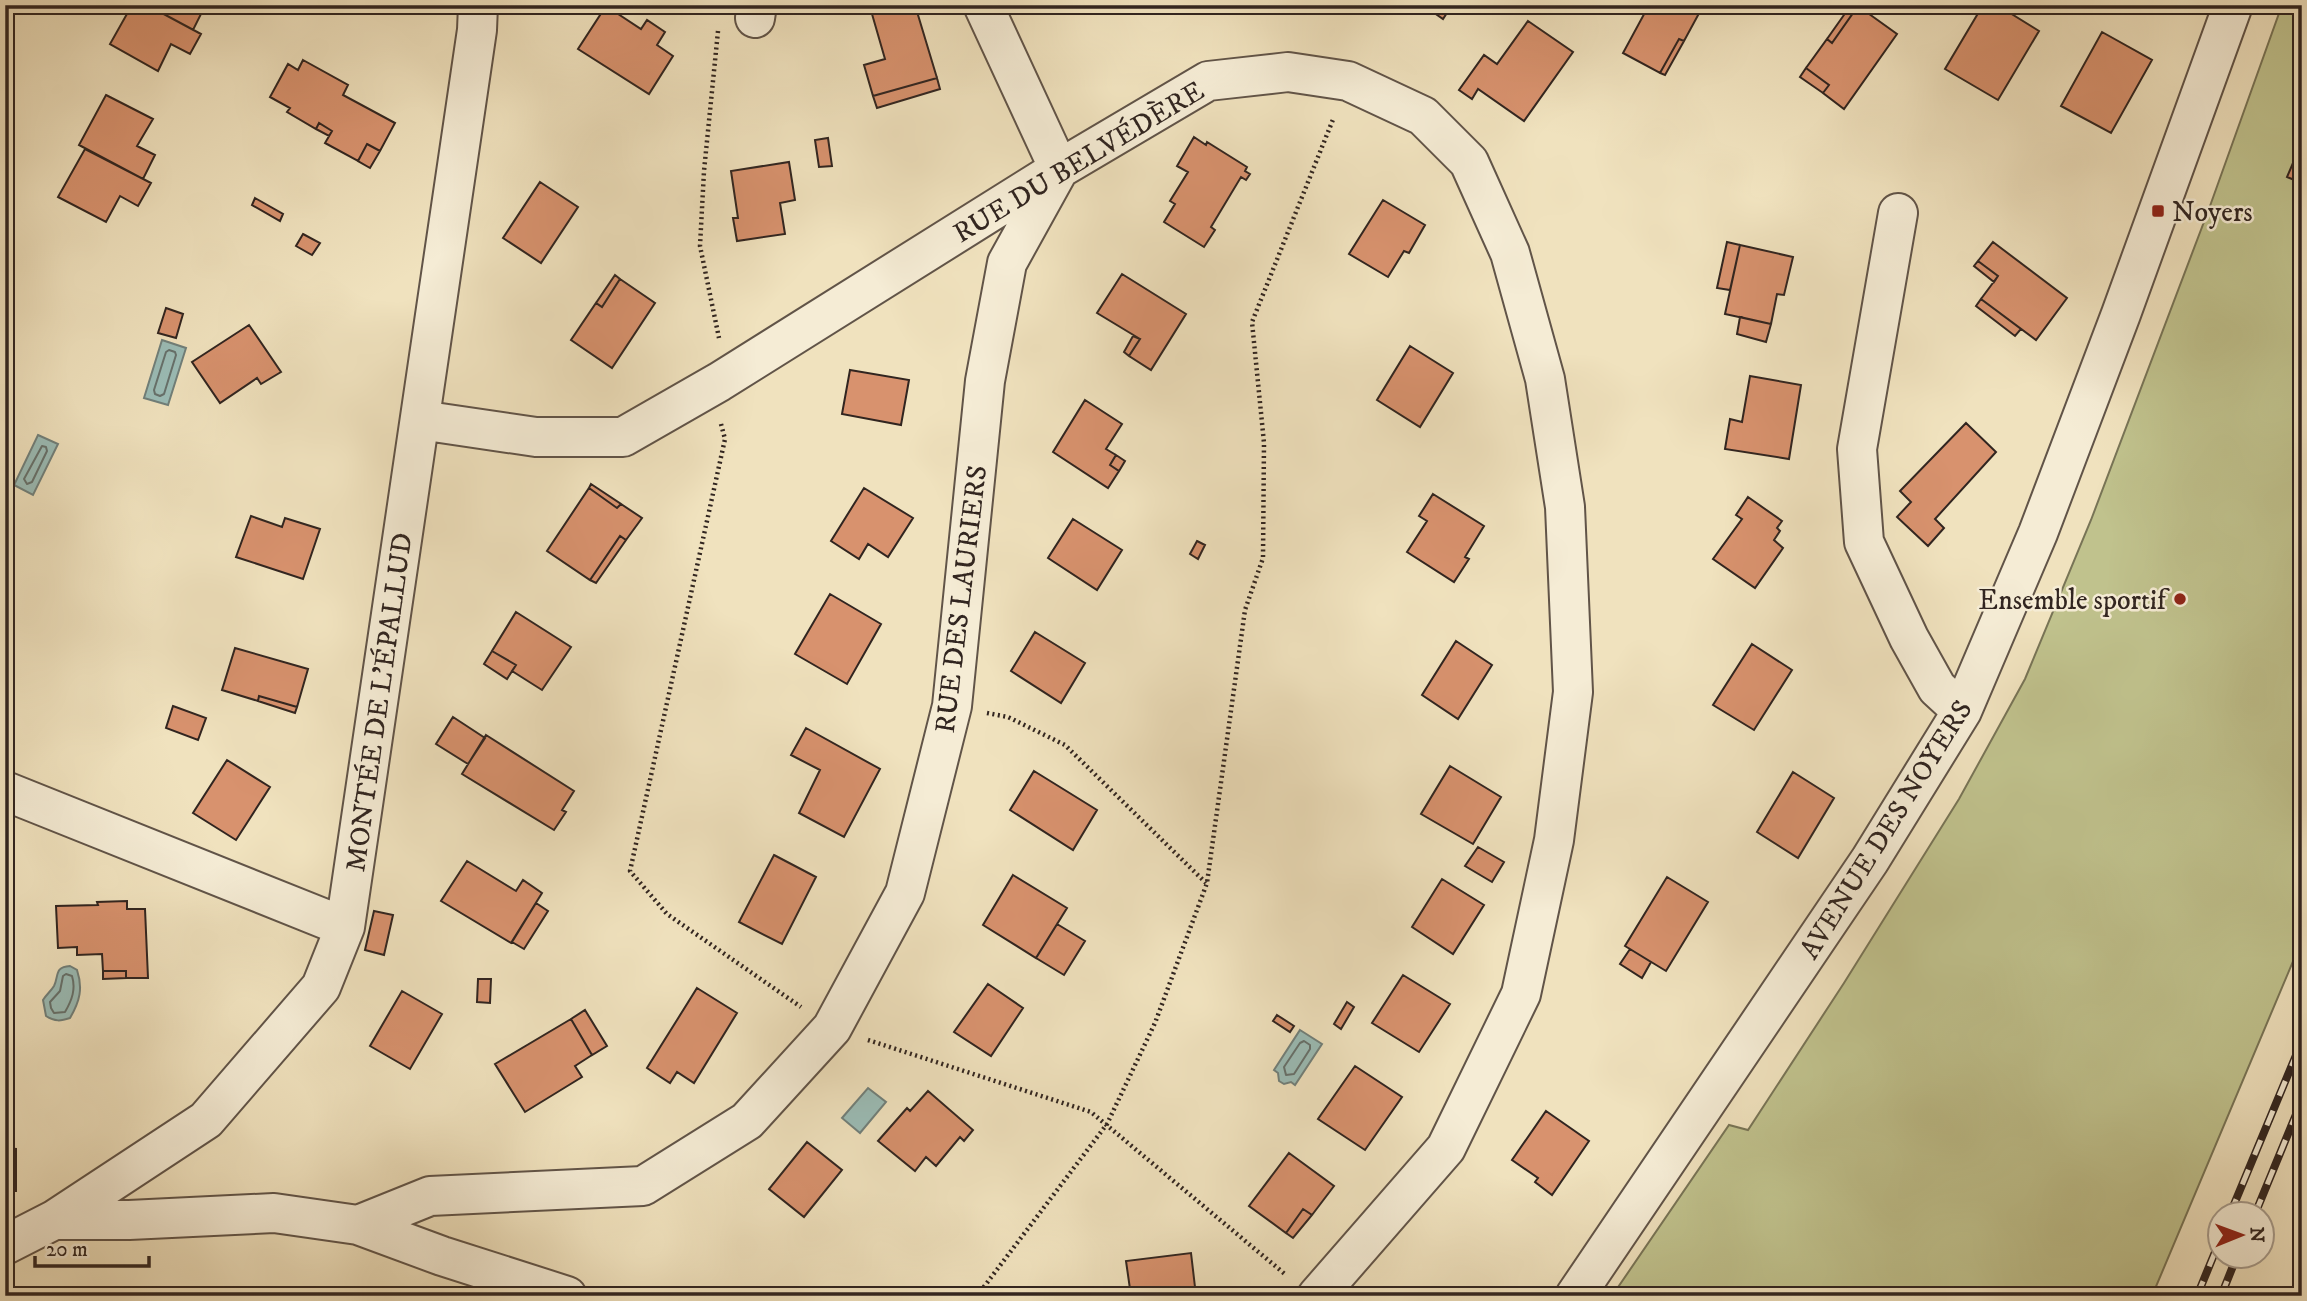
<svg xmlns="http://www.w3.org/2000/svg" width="2307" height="1301" viewBox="0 0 2307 1301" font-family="'IM FELL DW Pica',serif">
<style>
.green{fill:#c0c28d;stroke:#787456;stroke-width:2}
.water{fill:#9bbdb7;stroke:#71807b;stroke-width:2}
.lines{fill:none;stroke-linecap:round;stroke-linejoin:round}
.shore{stroke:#66716c;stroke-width:2}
.building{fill:#d8926e;stroke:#312520;stroke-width:2}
.minor-casing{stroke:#615448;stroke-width:42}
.path{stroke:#312520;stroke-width:4.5;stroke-dasharray:2 3.5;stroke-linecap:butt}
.minor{stroke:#f5ecd5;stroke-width:38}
.rail-casing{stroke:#312520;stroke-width:8}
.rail{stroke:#f5ecd5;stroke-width:5;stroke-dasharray:16;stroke-linecap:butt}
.poi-dot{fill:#8f2418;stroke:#f5ecd5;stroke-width:2.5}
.labels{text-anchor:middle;stroke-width:5;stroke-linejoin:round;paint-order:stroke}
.street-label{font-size:28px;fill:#312520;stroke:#f5ecd5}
.poi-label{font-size:28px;fill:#312520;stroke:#f5ecd5;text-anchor:start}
</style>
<rect width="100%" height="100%" fill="#f0e2be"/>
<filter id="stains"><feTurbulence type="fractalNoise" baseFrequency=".00286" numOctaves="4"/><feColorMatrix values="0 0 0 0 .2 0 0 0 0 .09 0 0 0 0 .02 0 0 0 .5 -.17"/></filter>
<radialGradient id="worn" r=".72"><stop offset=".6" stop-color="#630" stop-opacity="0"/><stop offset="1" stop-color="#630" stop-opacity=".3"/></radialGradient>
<path class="green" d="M2282 5H2302V940L2152 1296H1612L1729 1125 1748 1130 1844 983 1959 799 2025 679 2091 520 2210 206Z"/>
<path class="water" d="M162 340 186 348 168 405 144 398Z
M38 435 58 444 33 495 14 485Z
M70 966 77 970C83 988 80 1001 70 1018 61 1021 55 1022 46 1016L43 1000C46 995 51 991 54 986 59 976 54 967 70 966Z
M1300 1030 1322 1044 1295 1085 1291 1082 1284 1084 1279 1081 1278 1073 1274 1070Z
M868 1088 886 1102 860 1133 842 1118Z"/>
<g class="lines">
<path class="shore" d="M169 350 175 352 176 355 164 394 160 396 155 394 154 390 166 352Z
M42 446 46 447 47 451 32 482 27 484 24 479Z
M66 974 72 976C76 989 72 1000 65 1012L54 1013 51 1008 50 1002 60 991 63 976Z
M1304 1041 1310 1045V1049L1294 1074 1286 1075 1284 1067 1300 1043Z"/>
</g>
<path class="building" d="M132 5H147L201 34 190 54 171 44 158 71 110 44Z
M147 5H194L203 10 193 30Z
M905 5H915L937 78 873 96 864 65 885 59 872 14Z
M1423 5H1452L1443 19Z
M1649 5 1703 6 1684 41 1679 39 1660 73 1623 53Z
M1851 5 1858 6 1832 43 1827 39Z
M1983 5H1997L2039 31 1998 100 1945 69Z
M606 6 641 29 647 20 665 32 657 45 673 56 649 94 578 49Z
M1858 6 1897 34 1844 109 1823 93 1829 85 1806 68 1827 39 1832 43Z
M1528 21 1573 52 1524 121 1478 89 1472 99 1459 90 1484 55 1497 64Z
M2102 32 2152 60 2111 133 2061 106Z
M1679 39 1684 41 1665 75 1660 73Z
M303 60 348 85 343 95 395 123 380 151 367 144 358 161 325 143 332 131 319 123 316 129 287 112 290 108 270 97 288 64 298 70Z
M1806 68 1829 85 1823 93 1800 77Z
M937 78 940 89 877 108 873 96Z
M106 95 153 119 137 146 155 155 143 179 79 145Z
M319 123 332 131 329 136 316 129Z
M1194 137 1206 145 1207 142 1247 167 1245 171 1250 174 1246 180 1241 177 1211 227 1215 230 1204 247 1164 222 1175 204 1170 201 1188 172 1177 166Z
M828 138 832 166 819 167 815 140Z
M2302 142V183L2287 177Z
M367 144 380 151 370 168 358 161Z
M85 149 151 183 138 206 120 196 106 222 58 197Z
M789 162 795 200 780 203 785 234 737 241 733 218H738L731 171Z
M540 182 578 207 541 263 503 238Z
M255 198 283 214 280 221 252 205Z
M1383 200 1425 225 1409 253 1404 251 1388 277 1349 254Z
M303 234 320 243 312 255 296 246Z
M1727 242 1740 245 1730 290 1717 288Z
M1993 242 2067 298 2036 340 1981 299 1998 276 1978 261Z
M1740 245 1793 257 1784 295 1777 294 1771 324 1725 314Z
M1978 261 1998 276 1994 282 1974 266Z
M1122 274 1186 314 1151 370 1129 356 1140 339 1097 313Z
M615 275 620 279 602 307 596 303Z
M620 279 655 303 612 368 571 340 596 303 602 307Z
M1981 299 2021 329 2015 336 1976 306Z
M166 308 183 314 176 338 158 333Z
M1740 317 1771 324 1766 342 1737 334Z
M249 325 281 372 261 384 257 378 220 403 192 362Z
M1133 336 1140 339 1129 356 1124 352Z
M1410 346 1453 373 1420 427 1377 400Z
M850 370 909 380 901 425 842 414Z
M1750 376 1801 385 1789 459 1725 449 1730 419 1742 422Z
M1085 400 1122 424 1106 449 1116 455 1110 465 1119 471 1108 488 1053 452Z
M1966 423 1996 452 1935 519 1944 528 1928 546 1897 517 1911 502 1900 491Z
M1116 455 1125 461 1119 471 1110 465Z
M591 484 621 504 617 508 589 488Z
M589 488 617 508 621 504 642 518 626 540 620 536 590 580 547 551Z
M864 488 913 518 888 557 868 544 859 559 831 541Z
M1433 494 1484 526 1465 557 1469 559 1454 582 1407 552 1427 521 1419 516Z
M1748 497 1782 521 1777 528 1780 531 1774 540 1783 548 1755 588 1713 559 1742 519 1736 515Z
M251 516 282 527 285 518 320 529 303 579 236 557Z
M1073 519 1122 550 1097 590 1048 558Z
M620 536 626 540 596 583 590 580Z
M1197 541 1205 545 1198 559 1190 554Z
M830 594 881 624 847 684 795 654Z
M516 612 571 647 542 690 512 671 516 665 492 651Z
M1035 632 1085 663 1061 703 1011 671Z
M1456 641 1492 665 1458 719 1422 695Z
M1752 644 1792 670 1754 730 1713 705Z
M235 648 308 669 297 707 259 696 258 701 222 690Z
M492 651 516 665 507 679 484 664Z
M259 696 297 707 295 713 258 701Z
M173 706 206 718 198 740 166 728Z
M453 717 485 738 468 764 436 744Z
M806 728 880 769 844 837 799 813 820 770 791 755Z
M486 735 574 791 562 810 566 812 554 830 462 774Z
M227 760 270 787 236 840 193 813Z
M1450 766 1501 797 1473 844 1421 814Z
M1034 771 1097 810 1073 850 1010 810Z
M1793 772 1834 798 1798 858 1757 832Z
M1478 847 1504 862 1492 882 1465 866Z
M774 855 816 877 782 944 739 922Z
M467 861 516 891 523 880 542 893 511 943 441 901Z
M1013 875 1067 908 1036 958 983 925Z
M1667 877 1708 902 1666 971 1625 946Z
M1442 879 1484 905 1453 954 1412 927Z
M127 901V909H145L148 978H126V971H103L102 954 77 955V947L58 948 56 906 98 905 97 902Z
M536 903 548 911 524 949 512 942Z
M374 911 393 915 384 955 365 950Z
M1057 924 1085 941 1064 975 1036 958Z
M1630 949 1651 962 1642 978 1620 964Z
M103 971H126V978L103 979Z
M1403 975 1450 1004 1419 1052 1372 1023Z
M478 979H491L490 1003 477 1002Z
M988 984 1023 1008 991 1056 954 1032Z
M697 988 737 1013 694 1083 677 1072 670 1083 647 1068Z
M402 991 442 1014 410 1069 370 1046Z
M1347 1002 1354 1007 1341 1029 1334 1024Z
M585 1010 607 1046 592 1055 571 1019Z
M1277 1015 1294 1026 1290 1032 1273 1021Z
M571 1019 592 1055 575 1066 582 1077 525 1112 495 1064Z
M1355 1066 1402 1097 1365 1150 1318 1119Z
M928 1091 973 1130 964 1141 960 1137 936 1166 926 1157 915 1171 878 1141 907 1108 910 1111Z
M1546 1111 1589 1141 1552 1195 1535 1182 1538 1178 1512 1160Z
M807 1142 842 1170 804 1217 769 1189Z
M5 1148 16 1149V1191H5Z
M1289 1153 1334 1186 1312 1215 1303 1209 1286 1233 1249 1206Z
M1303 1209 1312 1215 1293 1238 1286 1233Z
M1191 1253 1195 1287 1161 1291 1162 1296H1131L1126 1261Z
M1011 1287 1030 1289 1029 1296H1010Z"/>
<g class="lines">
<g class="minor-casing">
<path id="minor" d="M755 18 757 5
M1898 213 1857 449 1864 542 1909 638 1937 688 1962 711
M420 420 536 437H623L719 382 1059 169 1208 81 1288 72 1348 81 1423 116 1469 162 1510 253 1545 379 1565 507 1573 692 1554 840 1521 994 1446 1148 1317 1296
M5 791 345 927
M54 1220H129L274 1213 358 1225 442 1256 567 1296
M358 1225 430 1196 643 1186 747 1121 832 1028 905 893 952 706 985 381 1007 263 1059 169 983 5
M5 1245 54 1220 206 1120 321 987 345 927 477 30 478 5
M1575 1296 1870 860 1962 711 2038 533 2121 314 2233 5"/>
</g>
<path class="path" d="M718 31 704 171 700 246 719 338
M721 424 725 439 630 871 667 914 801 1007
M987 713 1008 717 1065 745 1206 883
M868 1040 1091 1112 1286 1275
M977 1296 1107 1124 1155 1023 1207 883 1245 610 1263 558 1264 443 1252 322 1334 117"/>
<use href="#minor" class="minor"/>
<g class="rail-casing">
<path id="rail" d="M2230 1214 2302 1041
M2255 1214 2302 1100
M2197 1296 2220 1240
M2221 1296 2237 1256"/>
</g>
<use href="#rail" class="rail"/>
</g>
<g class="poi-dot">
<rect x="2151" y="204" width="14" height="14" rx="3.5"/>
<circle cx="2180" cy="599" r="7"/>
</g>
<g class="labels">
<g class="street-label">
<text transform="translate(1078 161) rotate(-31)" y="10">RUE DU BELVÉDÈRE</text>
<text transform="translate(960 599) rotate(-83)" y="10">RUE DES LAURIERS</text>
<text transform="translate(378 702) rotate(-82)" y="10">MONTÉE DE L'ÉPALLUD</text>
<text transform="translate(1885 829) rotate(-58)" y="10">AVENUE DES NOYERS</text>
</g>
<g class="poi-label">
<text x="2172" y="221">Noyers</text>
<text x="2166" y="609" text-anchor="end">Ensemble sportif</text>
</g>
</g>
<rect width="2307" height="1301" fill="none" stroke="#f0e2be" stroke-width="28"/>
<rect x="7" y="7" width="2293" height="1287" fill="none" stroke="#312520" stroke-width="3.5"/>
<rect x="14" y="14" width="2279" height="1273" fill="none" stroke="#312520" stroke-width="2"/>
<g transform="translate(2241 1235) rotate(89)"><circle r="33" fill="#f5ecd5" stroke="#a79c8d" stroke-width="2"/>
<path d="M0-5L12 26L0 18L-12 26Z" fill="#8f2418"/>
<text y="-10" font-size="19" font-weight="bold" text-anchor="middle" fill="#312520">N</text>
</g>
<path d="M35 1256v10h114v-10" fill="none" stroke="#312520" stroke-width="3.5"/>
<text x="46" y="1256" font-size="21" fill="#312520" stroke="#f5ecd5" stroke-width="5" paint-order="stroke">20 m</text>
<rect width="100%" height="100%" filter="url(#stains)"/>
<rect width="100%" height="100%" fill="url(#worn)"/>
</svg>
